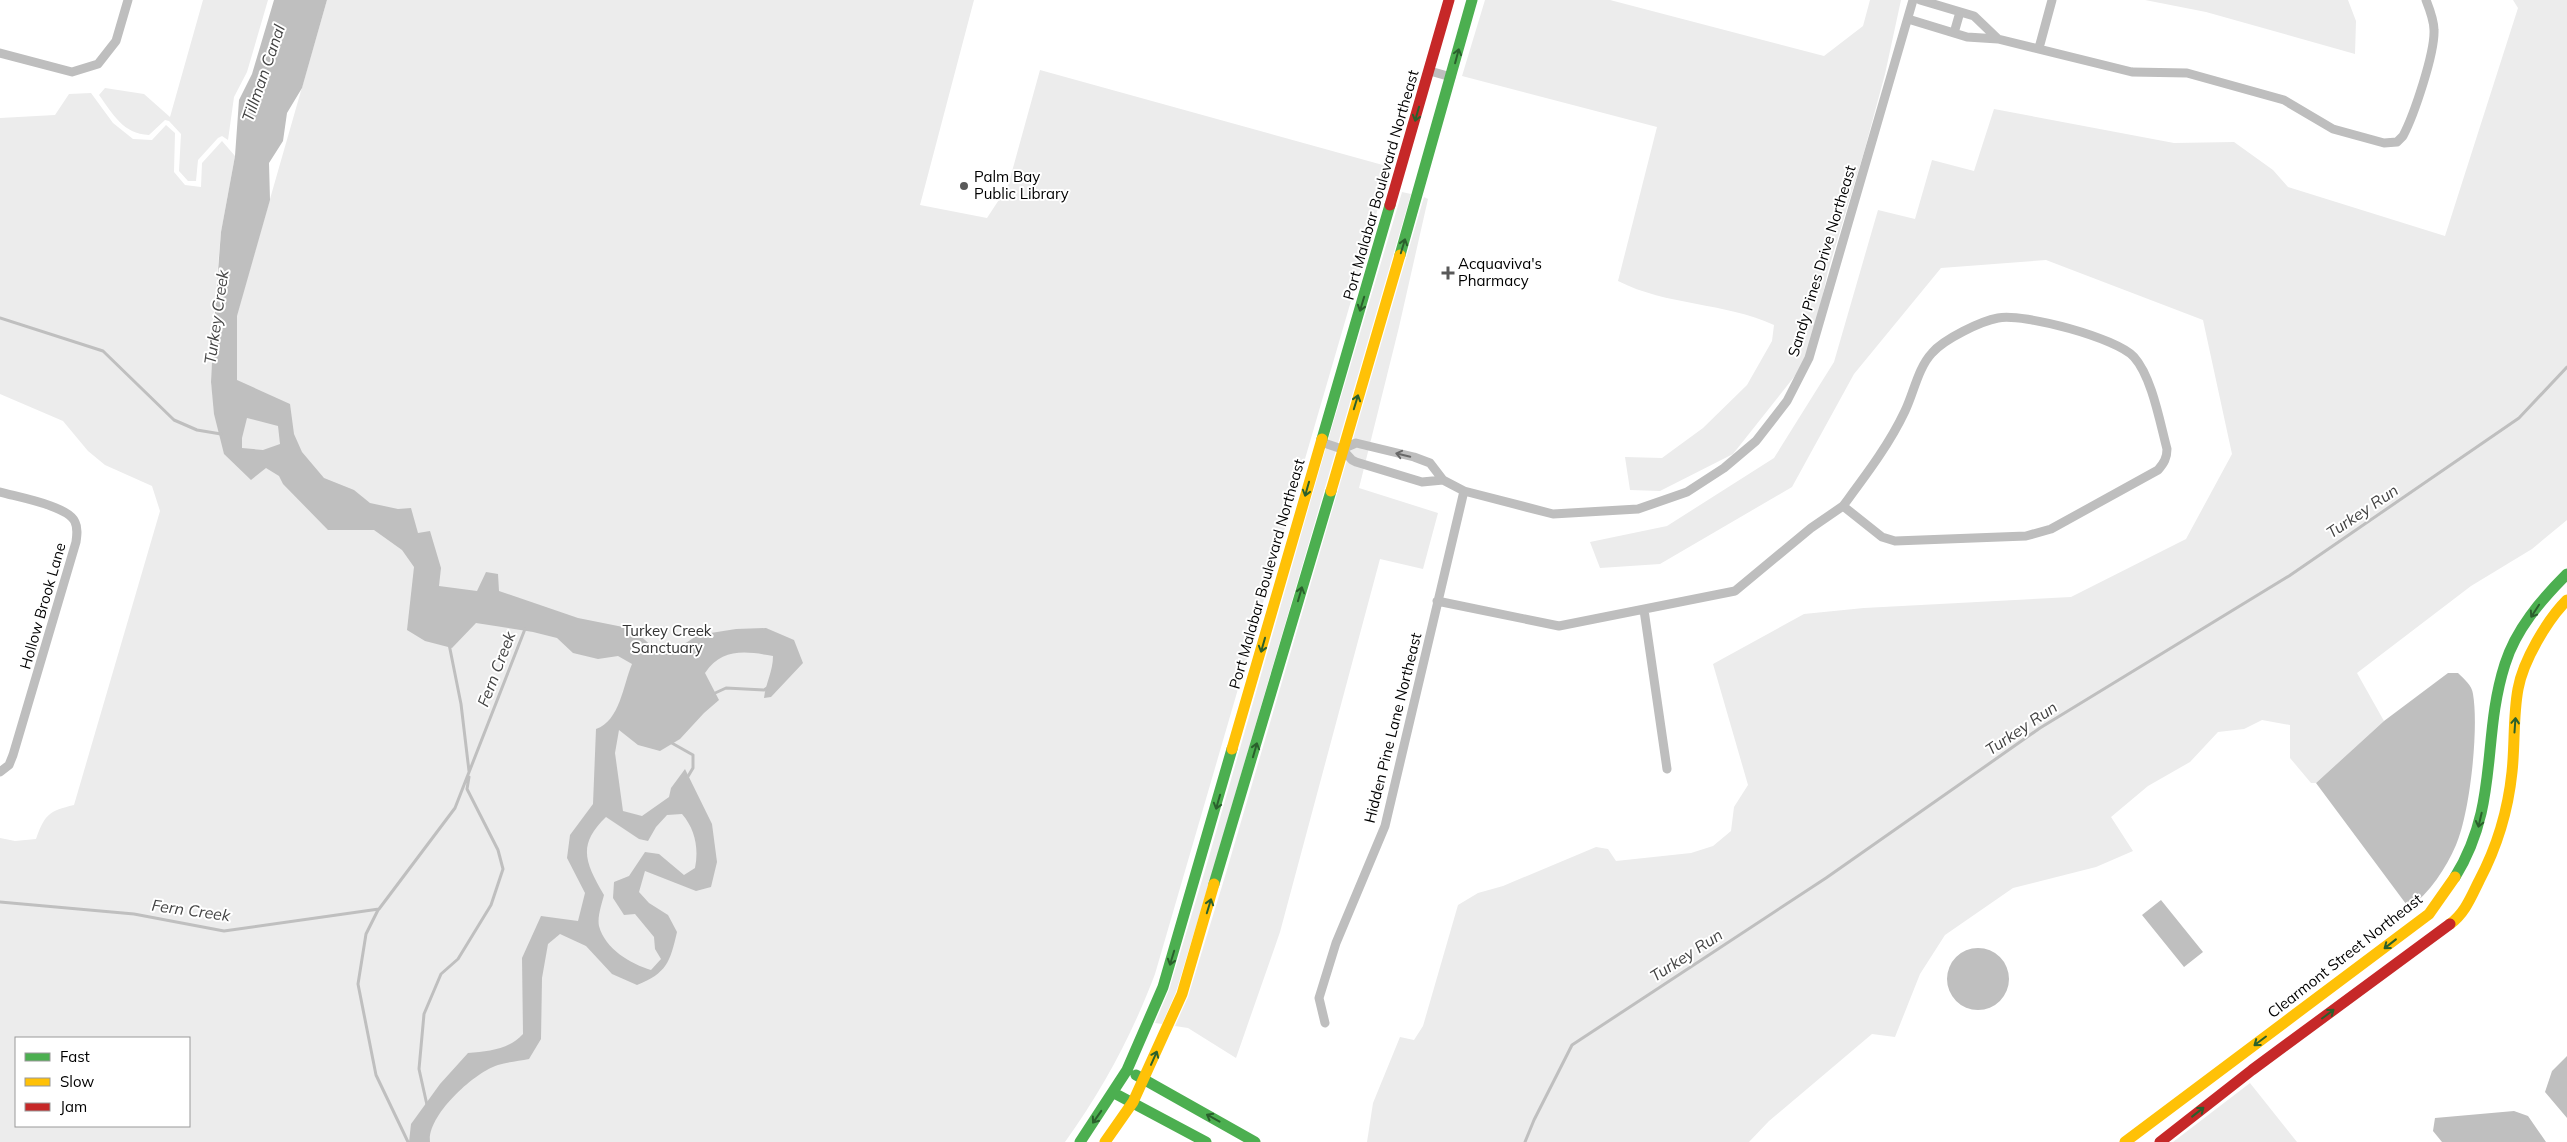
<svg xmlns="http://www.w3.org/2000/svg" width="2567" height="1142" viewBox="0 0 2567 1142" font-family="Mulish,sans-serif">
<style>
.green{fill:#ececec;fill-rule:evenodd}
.water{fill:#bfbfbf;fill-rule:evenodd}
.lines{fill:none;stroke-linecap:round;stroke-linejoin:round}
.stream{stroke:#bfbfbf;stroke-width:3}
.street{stroke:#bebebe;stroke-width:9}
.fast{stroke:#4caf50;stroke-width:11}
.slow{stroke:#ffc107;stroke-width:11}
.jam{stroke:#c62828;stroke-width:11}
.oneway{stroke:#2a602c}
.oneway2{stroke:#686868}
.poi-dot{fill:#595959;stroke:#fff;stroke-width:2}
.labels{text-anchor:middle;stroke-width:4;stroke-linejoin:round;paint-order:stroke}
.poi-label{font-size:15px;fill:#000;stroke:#fff;text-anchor:start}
.street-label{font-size:15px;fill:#000;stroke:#fff}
.park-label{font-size:15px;fill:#333;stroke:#fff}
.water-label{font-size:16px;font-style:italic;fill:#444;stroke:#fff}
</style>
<rect width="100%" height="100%" fill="#fff"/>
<path class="green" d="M203 0H268L247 72 234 97 228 140 222 136 218 138 198 160 196 181H188L179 171 181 134 169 121 165 120 149 135C123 134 113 114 99 95L105 88 144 94 170 117Z
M327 0H974L920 205 987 218 1008 186 1040 70 1390 167 1155 974C1132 1035 1103 1089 1065 1142H0V838L15 841 36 839C45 814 49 811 74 805L160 511 152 486 105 465 88 451 63 421 0 394V118L55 115 69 94 91 93 113 123 133 139 152 140 166 125 175 133 174 172 185 185 201 187 202 163 222 141 235 156 221 232 213 322 211 382 213 398ZM16 1038H189V1126H16Z
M1485 0H1610L1824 56 1863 26 1870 0H1901L1885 74 1864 152 1828 271 1809 358 1733 454 1660 491 1630 490 1625 457 1662 458 1703 428 1747 385 1772 341 1774 325C1724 302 1667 306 1618 281L1657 127 1462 76Z
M2145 0H2348L2356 21 2355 54 2206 12Z
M2513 0H2567V520L2532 549 2471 586 2357 673 2384 721 2316 783H2311L2290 758V725L2262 720 2244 729 2218 732 2190 762 2148 786 2111 817 2133 851 2096 867 2013 888 1945 935 1920 974 1895 1037 1872 1034 1769 1121 1749 1142H1367L1373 1103 1400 1037 1414 1040 1423 1026 1458 905 1478 893 1503 886 1596 847 1608 849 1616 861 1691 853 1713 846 1731 831 1734 807 1748 785 1713 664 1804 614 1864 608 2071 597 2186 539 2232 454 2203 320 2046 260 1941 268 1854 374 1792 487 1660 564 1600 568 1590 542 1667 526 1774 458 1834 362 1878 210 1915 219 1932 160 1974 171 1994 109 2174 143 2234 142 2273 170 2288 187 2445 236 2518 8Z
M1402 192 1411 194 1213 870 1176 992 1162 1024 1155 1023 1169 990 1206 867 1327 444Z
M1424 197 1428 199 1399 327 1359 488 1438 513 1423 569 1380 559 1280 932 1236 1058 1188 1028 1175 1026 1188 997 1226 873Z
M2250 1083 2297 1142H2173Z"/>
<path class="water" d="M274 0H327L302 88 287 113 283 141 269 163 270 200 237 316V380L290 404 294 434 302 452 324 478 354 490 370 503 398 509 411 508 418 533 430 531 441 568 439 586 477 591 486 572 498 574 499 591 578 618 633 629 657 651 675 650 698 635 736 629 766 628 794 640 803 663 771 697 764 698C766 682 773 671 773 656 745 651 722 648 705 673L719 700 704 713 680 739 660 751 638 745 619 730 615 753 623 811 642 816 669 797 671 788 685 769 712 824 717 862 711 887 696 891 645 871 639 892 649 903 668 915 677 932C670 962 667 973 637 985L612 974 586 946 560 934 548 944 542 978 541 1039 529 1059C519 1061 508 1062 498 1065 475 1072 427 1115 430 1142H409L411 1124 440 1084 468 1053C489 1051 508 1050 523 1034L522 958 541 916 578 921 585 893 567 858 570 835 593 804 596 729C620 721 623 685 632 664L618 656 598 659 573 653 557 638 533 632 476 623 452 648 425 641 407 630 414 567 402 550 374 530H328L283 484 279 476 266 468 251 480 224 454 214 414 211 382 213 336 221 232 235 156 239 100 252 74ZM247 418 278 426 280 444 263 450 242 448V438ZM682 814C695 829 699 848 695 868L684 875 659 854 645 852 629 876 614 882 613 898 624 915 635 914 654 937 655 949 661 959 651 970C631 964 605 949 599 926 597 917 602 903 604 895 585 862 577 845 606 817L639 839 648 841 656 827 667 815Z
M2448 673H2458C2464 679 2472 685 2473 694 2479 728 2470 813 2456 845 2446 868 2430 893 2409 908L2316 783 2384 721Z
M2161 900 2203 952 2184 967 2142 915Z
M1947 979a31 31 0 1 1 62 0a31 31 0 1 1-62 0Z
M2567 1056V1118L2545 1092 2552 1071Z
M2514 1111 2528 1116 2546 1142H2442L2433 1131 2435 1118Z"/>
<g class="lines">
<path class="stream" d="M0 318 103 351 174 420 197 430 221 434
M449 644 461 704 469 771
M713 694 726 688 764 690 767 688
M670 742 693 755V768L687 778
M0 902 134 914 224 931 379 909 455 808 525 629
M378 910 366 934 358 984 376 1075 408 1142
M427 1105 419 1069 424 1014 441 974 458 959 491 905 503 869 498 850 467 789 469 777
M1525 1142 1534 1120 1572 1045 1826 878 2040 728 2289 576 2519 418 2567 367"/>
<path class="street" d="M1920 0 1974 16 1998 39
M1908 19 1967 37 1998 39 2132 72 2187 73 2284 100 2333 129 2384 143 2397 142 2403 136C2414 115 2435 53 2434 30 2434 20 2430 10 2426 0
M1954 33 1960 12
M2039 48 2052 0
M0 53 72 72 98 64 116 41 128 0
M1430 71 1451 77
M1321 442 1342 449 1352 460 1356 462 1422 482 1443 480 1464 491 1553 514 1638 509 1687 492 1724 468 1756 441 1787 401 1809 358 1913 0
M1342 449 1356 443 1414 457 1430 463 1443 480
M0 492C17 497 69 506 75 522 78 528 77 535 76 542L13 755 9 765 0 772
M1437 601 1559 626 1735 591 1811 528 1843 506 1882 537 1895 541 2026 536 2051 529 2158 470C2164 463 2167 458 2167 449 2160 423 2152 377 2134 357 2117 338 2024 313 1998 318 1981 321 1944 339 1932 353 1918 368 1914 392 1905 411 1889 445 1866 475 1843 506
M1644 610 1667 769
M1325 1023 1319 998 1336 943 1385 826 1464 491"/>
<path class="fast" d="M1400 255 1472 0
M1322 439 1390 205
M2455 877C2500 804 2481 739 2505 664 2516 629 2541 600 2567 574
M1214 884 1331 491
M1136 1075 1255 1142
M1114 1093 1206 1142
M1080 1142 1127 1070 1163 987 1232 749"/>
<path class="slow" d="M1331 491 1400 255
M1232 749 1322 439
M2450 924C2465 913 2471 897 2479 881 2497 847 2508 811 2512 772 2515 745 2513 716 2518 689 2523 661 2547 620 2567 600
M1105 1142 1133 1102 1182 994 1214 884
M2125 1142 2429 914 2455 877"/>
<path class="jam" d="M1390 205 1449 0
M2160 1142 2252 1070 2450 924"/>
</g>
<defs><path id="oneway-shaft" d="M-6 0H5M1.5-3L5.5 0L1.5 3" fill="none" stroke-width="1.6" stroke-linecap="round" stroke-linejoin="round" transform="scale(1.25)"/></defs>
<g class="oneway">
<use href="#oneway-shaft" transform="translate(1457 56) rotate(-75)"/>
<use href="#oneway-shaft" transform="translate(1417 114) rotate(106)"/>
<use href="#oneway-shaft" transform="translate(1403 246) rotate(-73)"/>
<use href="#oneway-shaft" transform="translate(1362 304) rotate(107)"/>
<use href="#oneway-shaft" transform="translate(1356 402) rotate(-73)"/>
<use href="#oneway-shaft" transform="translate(1307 489) rotate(106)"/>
<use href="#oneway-shaft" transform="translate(1300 594) rotate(-74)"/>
<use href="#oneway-shaft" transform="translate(2535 611) rotate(123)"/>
<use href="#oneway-shaft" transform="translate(1263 645) rotate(106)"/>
<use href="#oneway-shaft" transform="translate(2515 725) rotate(-86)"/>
<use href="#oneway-shaft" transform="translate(1255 750) rotate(-74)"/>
<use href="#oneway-shaft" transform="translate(1218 802) rotate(106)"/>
<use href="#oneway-shaft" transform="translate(2480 820) rotate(103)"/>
<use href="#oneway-shaft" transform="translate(1209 906) rotate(-73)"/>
<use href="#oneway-shaft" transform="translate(2390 944) rotate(142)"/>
<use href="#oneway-shaft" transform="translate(1172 958) rotate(107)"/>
<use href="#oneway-shaft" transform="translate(2328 1014) rotate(-37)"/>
<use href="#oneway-shaft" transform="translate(2260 1041) rotate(143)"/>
<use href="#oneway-shaft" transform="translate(1154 1058) rotate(-66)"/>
<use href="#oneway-shaft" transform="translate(2198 1112) rotate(-38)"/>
<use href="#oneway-shaft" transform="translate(1097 1117) rotate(125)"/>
<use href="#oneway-shaft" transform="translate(1213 1118) rotate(-151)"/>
</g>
<use class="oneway2" href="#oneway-shaft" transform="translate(1403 455) rotate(-166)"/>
<g class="poi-dot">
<circle cx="964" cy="186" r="5"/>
<path d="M1445.5 265.5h5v5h5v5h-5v5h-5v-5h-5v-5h5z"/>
</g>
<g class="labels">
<g class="poi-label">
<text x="974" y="182">Palm Bay<tspan x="974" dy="17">Public Library</tspan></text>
<text x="1458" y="269">Acquaviva's<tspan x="1458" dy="17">Pharmacy</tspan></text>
</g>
<g class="street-label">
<text transform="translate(1381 185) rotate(-74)" y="5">Port Malabar Boulevard Northeast</text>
<text transform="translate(1822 261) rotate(-73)" y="5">Sandy Pines Drive Northeast</text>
<text transform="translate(1267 574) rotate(-74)" y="5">Port Malabar Boulevard Northeast</text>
<text transform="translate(43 606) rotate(-74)" y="5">Hollow Brook Lane</text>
<text transform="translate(1393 728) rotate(-76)" y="5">Hidden Pine Lane Northeast</text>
<text transform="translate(2345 956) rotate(-38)" y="5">Clearmont Street Northeast</text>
</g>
<g class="park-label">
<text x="667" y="636">Turkey Creek<tspan x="667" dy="17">Sanctuary</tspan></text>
</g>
<g class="water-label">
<text transform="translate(263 73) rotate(-71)" y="6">Tillman Canal</text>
<text transform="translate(216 317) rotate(-82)" y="6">Turkey Creek</text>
<text transform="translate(2362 511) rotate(-34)" y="6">Turkey Run</text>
<text transform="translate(496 669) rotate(-69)" y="6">Fern Creek</text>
<text transform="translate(2021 728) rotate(-34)" y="6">Turkey Run</text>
<text transform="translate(191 910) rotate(8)" y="6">Fern Creek</text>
<text transform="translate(1686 955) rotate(-33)" y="6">Turkey Run</text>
</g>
</g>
<rect x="15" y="1037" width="175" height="90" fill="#ffffff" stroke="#999999"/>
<rect x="25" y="1053" width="25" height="8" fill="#4caf50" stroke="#999999"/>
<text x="60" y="1062" font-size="15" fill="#000000">Fast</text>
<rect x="25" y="1078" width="25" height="8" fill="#ffc107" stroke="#999999"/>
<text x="60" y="1087" font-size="15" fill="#000000">Slow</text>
<rect x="25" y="1103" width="25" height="8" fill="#c62828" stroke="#999999"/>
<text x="60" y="1112" font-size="15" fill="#000000">Jam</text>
</svg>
